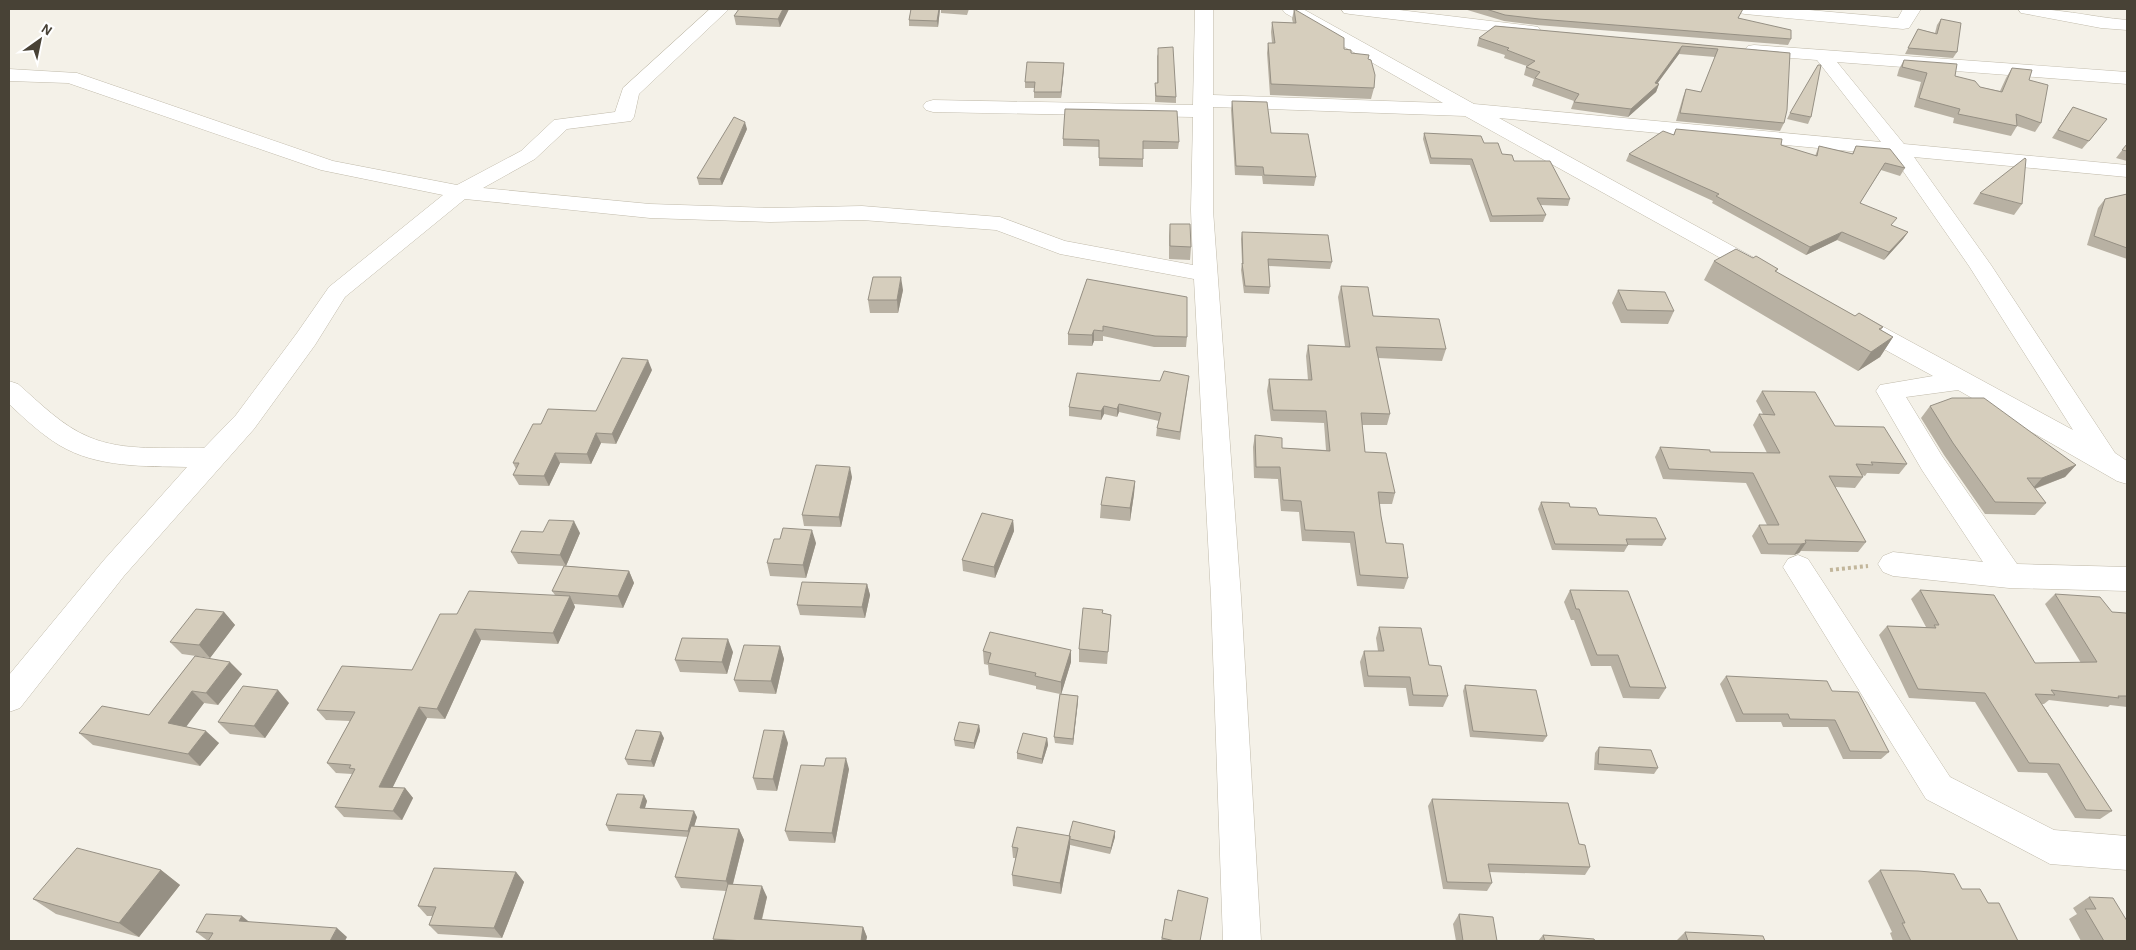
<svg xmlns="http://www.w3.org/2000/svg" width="2136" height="950" viewBox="0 0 2136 950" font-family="'Alegreya Sans',sans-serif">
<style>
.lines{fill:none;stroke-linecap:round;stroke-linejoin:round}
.minor-casing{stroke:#c0baaa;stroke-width:1}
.path{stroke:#c2b69b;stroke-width:4;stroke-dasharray:3 3;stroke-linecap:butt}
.minor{fill:#fff;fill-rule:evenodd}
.wall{fill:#b8b1a3}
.shaded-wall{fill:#969084}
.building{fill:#d6cebd;stroke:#969084}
</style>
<rect width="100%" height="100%" fill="#f4f1e8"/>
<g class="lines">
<g class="minor-casing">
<path id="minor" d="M710 9H729L639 94 634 117 631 121 567 129 535 159 483 188 650 204 770 208 862 206 1000 217 1065 241 1193 265 1191 210 1193 117 933 112 926 110 923 106 926 102 933 100 1193 105 1195 9H1213V95L1443 103 1285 13 1282 9H1303L1474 104 1881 142 1817 60 1754 55 1748 54 1745 50 1748 46 1754 45 2127 72V84L1837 62 1904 144 2127 165V177L1914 157 1991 265 2115 453 2127 461V484L2117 481 1958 390 1906 397 1942 456 2017 564 2127 567V591L2009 588 1893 576 1883 572 1878 564 1883 556 1893 552 1983 562 1922 470 1876 391 1880 385 1933 376 1849 330 1846 324 1849 318 1858 316 1867 318 2073 430 1969 266 1892 155 1499 118 1769 266 1773 271 1769 276 1761 278 1753 276 1465 116 1213 107V210L1241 597 1261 941H1223L1211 597 1194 279 1060 254 996 230 862 220 770 222 650 218 465 199 345 297 315 345 254 429 124 576 20 708 9 712V675L104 560 187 467C145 466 97 468 59 445 41 434 25 419 9 404V381L18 384C40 403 62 426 89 437 124 452 167 447 204 448L236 415 297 333 329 287 443 195 321 170 68 83 9 81V69L77 73 333 161 457 185 521 151 554 120 615 112 623 88Z
M1341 9H1391L1532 26 1538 27 1541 31 1538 35 1532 36 1350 14 1344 13Z
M1736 9H1798L1898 18 1903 9H1921L1909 28 1903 29 1745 14 1739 13Z
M2018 9C2055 7 2090 17 2127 20V30L2101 28 2027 14 2021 13Z
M1798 555 1808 559 1950 777 2054 830 2127 836V870L2050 864 1926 799 1783 567 1788 559Z"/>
</g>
<path class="path" d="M1830 570 1868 566"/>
<use href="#minor" class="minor"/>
</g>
<path class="wall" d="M739 9H789L780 27 736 25 734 16Z
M911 9H940L938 27 909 26V20Z
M941 9H969L967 15 941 13Z
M1294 9 1344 49 1351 53 1368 59 1374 88 1371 99 1270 95 1267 53 1268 43H1272L1271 32 1272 22 1293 23 1292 19Z
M1464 9H1743L1738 18 1791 39 1788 45 1537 25 1504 21Z
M1941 19 1957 52 1953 58 1905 54 1918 29 1935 33 1937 25Z
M1495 26 1790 53 1784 123 1780 131 1676 121 1683 97 1686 89 1701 92 1715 57 1679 54 1657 83 1659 84 1656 92 1628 117 1571 109 1574 101 1532 86 1534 79 1524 75 1526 67 1527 66 1504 58 1505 55 1477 46 1479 38Z
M1157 54 1176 97V103L1155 102V83H1157Z
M1904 60 1955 76 1980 87 2000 91 2006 78 2012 68 2029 80 2041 123 2035 132 2017 126 2011 136 1953 123 1954 118 1914 107 1921 82 1897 76 1899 69Z
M1064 63 1061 98H1034V88H1025V82Z
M1232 101 1271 133 1316 177 1314 186 1263 184 1262 176 1235 175 1231 110Z
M2073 107 2101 127 2082 149 2052 138Z
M1790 113 1811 117 1808 124 1787 119Z
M747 129 722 185H699L697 178Z
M1676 129 1781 145 1815 156 1819 146 1852 154 1856 146 1905 168 1900 176 1881 170 1860 203 1892 226 1908 232 1903 239 1884 260 1837 240 1806 255 1712 203 1713 201 1626 161 1629 154 1673 135Z
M1424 133 1484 143 1514 161 1570 199 1568 206 1540 205 1546 215 1543 222H1490L1470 165 1430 164 1423 139Z
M1063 139 1179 142 1178 149H1143V167L1099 166V147L1063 146Z
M2127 144V161L2116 158Z
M1980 193 2022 204 2014 215 1973 204Z
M2127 194V259L2087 245 2098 208 2105 199Z
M1170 224 1191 247 1190 260 1169 259V236Z
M1242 232 1332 262 1330 269 1269 266 1270 287 1269 294 1244 293 1241 270 1242 263 1241 239Z
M1753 258 1778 269 1776 272 1855 316 1883 327 1881 330 1893 337 1880 357 1858 371 1704 280 1714 261Z
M1087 279 1187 337 1186 347H1154L1103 336V341H1094L1092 346 1068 345V334Z
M1341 286 1373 316 1446 349 1442 361 1378 358 1390 414 1387 425H1362L1365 452 1395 493 1392 504H1379L1381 516 1386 543 1408 578 1404 589 1357 586 1350 543 1302 541 1299 512 1281 511 1278 479 1254 478 1253 447 1255 435 1282 448 1326 450 1324 423 1271 421 1267 391 1269 379 1308 380 1306 356 1308 345 1345 346 1338 297Z
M903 290 898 313H870L868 300Z
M1618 290 1674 311 1668 324 1621 323 1612 303Z
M652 370 616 444 601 443 591 464 560 463 549 486 519 485 513 475 516 469 513 463 541 424 596 411Z
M1188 385 1180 440 1156 436 1157 428 1159 421 1119 412 1117 417 1104 414 1101 420 1069 416V407Z
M1762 391 1835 426 1907 464 1899 474 1867 473 1865 476 1862 475 1863 477 1855 488 1835 487 1866 542 1858 552 1801 551 1799 553 1794 555 1761 554 1752 536 1759 525H1767L1746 483 1663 479 1655 457 1660 447 1710 452 1767 453 1753 425 1759 414H1763L1756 401Z
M1930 406 2076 465 2065 477 2035 489 2046 503 2035 515 1985 514 1944 455 1921 418Z
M852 477 841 527 804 526 802 515Z
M1135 481 1134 494 1130 521 1100 518 1101 505Z
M1541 502 1570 507 1599 515 1666 539 1662 546 1628 545 1624 552 1552 550 1538 509Z
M1013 520 1014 531 995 578 963 571 962 560Z
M580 533 566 566 629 571 634 583 623 608 574 604 575 607 558 644 481 640 445 719 427 718 392 788H405L413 798 402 820 344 817 335 807 352 774 336 773 327 763 350 721 326 720 317 710 412 670 457 614 555 595 552 591 564 566 518 564 511 552Z
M816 543 806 578 770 576 767 563Z
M867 584 870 595 865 618 800 615 797 605Z
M1570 590 1666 688 1659 699 1623 698 1611 666H1591L1574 620H1571L1564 602Z
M1920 590 2035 663H2081L2045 604 2055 594 2112 612 2127 615V707L2110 705 2108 707 2049 700 2044 704H2042L2112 811 2100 819 2075 818 2047 773 2018 772 1975 702 1909 698 1879 635 1887 626 1926 627 1911 599Z
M224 612 235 625 210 658 182 654 170 642Z
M1103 613 1111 615 1107 664 1079 662V649Z
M1379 627 1429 665 1448 696 1443 707 1409 706 1406 688 1364 687 1360 662 1364 651H1378L1376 638Z
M780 646 784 659 776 694 739 692 734 680Z
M1071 650V662L1061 694 1078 696 1073 745 1055 743 1054 737 1060 694 1036 689V686L989 675 988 665 984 664 983 651Z
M733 652 727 674 680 672 675 660Z
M195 656 242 674 218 705 204 703 186 726 219 743 200 766 93 745 79 733 149 715Z
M1726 676 1832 691 1889 752 1881 759H1843L1828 727H1783L1781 722H1736L1720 684Z
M1465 685 1547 736 1543 742 1470 737 1463 691Z
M289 703 265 738 230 734 218 722Z
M979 725 980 731 974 749 955 746 954 740Z
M664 738 654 767 628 765 625 759Z
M1047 738 1048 745 1042 764 1017 759V753Z
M788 743 777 791 757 790 753 778Z
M1599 747 1658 768 1654 774 1594 770 1595 753Z
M824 766 849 769 835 843 789 841 785 831Z
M644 795 647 801 645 808 697 817 694 826 739 829 744 840 733 884 767 897 762 920 863 927 867 937 866 941H715L713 939 726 891 681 888 675 877 688 837 609 831 606 825Z
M1432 799 1579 844 1590 867 1585 875 1489 872 1492 883 1487 891 1443 889 1428 806Z
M1115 831V837L1110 854 1070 845 1061 894 1013 886 1012 875 1016 858H1013L1012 847 1069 836Z
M161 870 180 885 139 937 56 914 33 899Z
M1880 870 1962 889 1988 903 2018 941H1893L1890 933 1892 932 1868 881Z
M516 872 524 882 502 938 438 934 429 925 433 916H427L418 906Z
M2089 897 2127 941H2081L2069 919 2077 914 2073 908Z
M1459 914 1497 941H1456L1453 924Z
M1165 919 1200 941H1161Z
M250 922 347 937 208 941 196 932Z
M1685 932 1765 941H1676Z
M1543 935 1595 941H1538Z"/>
<path class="shaded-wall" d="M783 9H789L780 27 778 19Z
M939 9H940L938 27 937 21Z
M1682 46 1679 54 1652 91 1655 83Z
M1064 63V69L1061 98V92Z
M1659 84 1656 92 1628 117 1631 109Z
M745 122 747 129 722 185 720 179Z
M1842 232 1837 240 1806 255 1810 247Z
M1908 232 1903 239 1884 260 1889 252Z
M901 277 903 290 898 313 897 300Z
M1094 330V341L1092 346V335Z
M1893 337 1880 357 1858 371 1871 352Z
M648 360 652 370 616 444 612 434Z
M1119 404V412L1117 417V409Z
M1104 406V414L1101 420V411Z
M596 433 601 443 591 464 587 454Z
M555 453 560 463 549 486 544 476Z
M2076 465 2065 477 2031 490 2042 478Z
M850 467 852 477 841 527 839 517Z
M1135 481 1134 494 1130 521V508Z
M1013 520 1014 531 995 578 994 567Z
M574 521 580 533 566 566 560 555Z
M812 530 816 543 806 578 803 565Z
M1806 543 1799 553 1794 555 1801 544Z
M629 571 634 583 623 608 618 596Z
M867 584 870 595 865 618 862 607Z
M570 596 575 607 558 644 553 633Z
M224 612 235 625 210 658 199 645Z
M475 629 481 640 445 719 437 709Z
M728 639 733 652 727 674 722 662Z
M780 646 784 659 776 694 771 681Z
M1071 650V662L1061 695V682Z
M230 662 242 674 218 705 206 693Z
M278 690 289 703 265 738 254 726Z
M192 691 204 703 180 735 168 723Z
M1078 696V702L1073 745V739Z
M419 707 427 718 388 797 379 787Z
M979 725 980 731 974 749V743Z
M206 731 219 743 200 766 188 754Z
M784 731 788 743 777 791 773 779Z
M661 732 664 738 654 767 651 761Z
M1047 738 1048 745 1042 764V759Z
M846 758 849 769 835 843 832 833Z
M405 788 413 798 402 820 393 811Z
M644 795 647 801 643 814 640 808Z
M694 811 697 817 691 837 688 831Z
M739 829 744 840 731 891 726 881Z
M1115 831V837L1110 854 1111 848Z
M1070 836V847L1061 894 1060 883Z
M161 870 180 885 139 937 119 923Z
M516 872 524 882 502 938 494 928Z
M762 886 767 897 759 930 754 919Z
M242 916 253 925 239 921Z
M863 927 867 937 866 941H861Z
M337 928 347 937 345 941H330Z"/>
<path class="building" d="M739 9H783L778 19 734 16Z
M911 9H939L937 21 909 20Z
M1294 9 1344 38V49L1351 50V53L1369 55 1368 59 1371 60 1375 75 1374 88 1271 84 1268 43H1275L1272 22 1296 23Z
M1486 9H1743L1738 18 1791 30V39L1539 19 1505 15Z
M1941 19 1961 23 1957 52 1908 48 1918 29 1937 34Z
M1495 26 1790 53 1787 110 1784 123 1680 113 1686 89 1701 92 1718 49 1682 46 1655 83 1659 84 1631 109 1574 102 1579 94 1535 78 1540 72 1526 67 1535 61 1507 50 1509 48 1479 38Z
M1173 47 1176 97 1156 96 1155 83H1158V48Z
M1904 60 1957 64 1955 76 1975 81 1980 87 2002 92 2012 68 2032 70 2029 80 2048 85 2041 123 2016 114 2017 126 1958 114 1960 109 1919 98 1927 73 1902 67Z
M1027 62 1064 63 1061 92H1034L1035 82H1025Z
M1818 65H1821L1811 117 1790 113Z
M1232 101 1267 102 1271 133 1308 134 1316 177 1264 175 1263 167 1236 166Z
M2073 107 2107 119 2089 141 2058 130Z
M1065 109 1177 111 1179 142 1143 141V159L1099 158V140L1063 139Z
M734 117 745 122 720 179 697 178Z
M1676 129 1782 139 1781 145 1817 156 1819 146 1853 154 1856 146 1890 149 1905 168 1885 163 1860 203 1897 218 1891 225 1908 232 1889 252 1842 232 1810 247 1716 196 1719 194 1629 154 1663 131 1674 135Z
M1424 133 1481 136 1484 143H1498L1502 154 1512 155 1514 161H1550L1570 199 1537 198 1546 215 1492 216 1472 159 1431 158Z
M2127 144V151L2122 150Z
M2025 158 2026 159 2022 204 1980 193Z
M2127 194V248L2094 236 2105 199Z
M1170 224H1190L1191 247 1170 246Z
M1242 232 1328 235 1332 262 1268 259 1270 287 1245 286 1242 263 1243 264Z
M1736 249 1753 258 1756 256 1778 269 1775 271 1855 316 1859 313 1883 327 1879 329 1893 337 1871 352 1714 261Z
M873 277H901L897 300H868Z
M1087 279 1187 297V337L1155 336 1103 326V331L1094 330 1092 335 1068 334Z
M1341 286 1368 287 1373 316 1439 319 1446 349 1376 347 1390 414 1361 413 1365 452 1386 453 1395 493 1378 492 1381 516 1386 543 1403 544 1408 578 1360 575 1354 532 1305 530 1301 501 1283 500 1280 467H1256L1255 435 1282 438V448L1330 451 1326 411 1273 410 1269 379 1312 380 1308 345 1350 347Z
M1618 290 1665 292 1674 311 1627 310Z
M622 358 648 360 612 434 596 433 587 454 555 453 544 476 513 475 519 463H513L533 424H541L548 409 596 411Z
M1164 371 1189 376 1180 432 1157 428 1161 413 1119 404 1117 409 1104 406 1101 411 1069 407 1077 373 1160 381Z
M1762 391 1815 392 1835 426 1884 427 1907 464 1871 462 1873 465 1856 464 1863 477 1829 476 1866 542 1805 540 1806 543 1801 544H1768L1759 525H1779L1753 473 1669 469 1660 447 1710 450V452L1780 453 1759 414 1775 415Z
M1952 398H1984L2076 465 2042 478H2027L2046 503 1995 502 1953 443 1930 406Z
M816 465 850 467 839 517 802 515Z
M1106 477 1135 481 1130 508 1101 505Z
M1541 502 1569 503 1570 507 1596 508 1599 515 1656 518 1666 539H1626L1628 545 1555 544Z
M982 513 1013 520 994 567 962 560Z
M549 520 574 521 560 555 511 552 521 531 543 532Z
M783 528 812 530 803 565 767 563 774 539H780Z
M564 566 629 571 618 596 552 591Z
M802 582 867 584 862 607 797 605Z
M1570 590 1628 591 1666 688 1630 687 1618 655H1597L1579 609H1576Z
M1920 590 1994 595 2035 663 2097 662 2055 594 2100 597 2112 612 2126 613 2127 615V696H2118L2119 698 2051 690 2055 695 2035 694 2112 811 2086 810 2059 764 2029 763 1985 693 1918 689 1887 626 1936 628 1934 625H1939Z
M469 591 570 596 553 633 475 629 437 709 419 707 379 787 405 788 393 811 335 807 355 769 349 768 351 765 327 763 355 712 317 710 342 666 412 670 440 614H457Z
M1083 608 1103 610 1102 613 1111 615 1108 652 1079 649Z
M196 609 224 612 199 645 170 642Z
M1379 627 1421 628 1429 665 1441 666 1448 696 1413 695 1410 677 1368 676 1364 651H1384Z
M990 632 1071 650 1061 682 1035 676 1036 673 988 663 991 653 983 651Z
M682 638 728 639 722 662 675 660Z
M744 645 780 646 771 681 734 680Z
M195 656 230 662 206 693 192 691 168 723 206 731 188 754 79 733 102 706 149 715Z
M1726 676 1827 681 1832 691 1858 692 1889 752 1850 751 1835 720 1790 719 1788 714H1743Z
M1465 685 1536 690 1547 736 1473 731Z
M243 686 278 690 254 726 218 722Z
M1060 694 1078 696 1073 739 1054 737Z
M959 722 979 725 974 743 954 740Z
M636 730 661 732 651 761 625 759Z
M764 730 784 731 773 779 753 778Z
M1023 733 1047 738 1042 759 1017 753Z
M1599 747 1651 750 1658 768 1598 764Z
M826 758H846L832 833 785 831 801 765 824 766Z
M617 794 644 795 640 808 694 811 688 831 606 825Z
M1432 799 1568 803 1579 844 1585 845 1590 867 1488 864 1492 883 1447 882Z
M1073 821 1115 831 1111 848 1070 839V836H1069Z
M691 826 739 829 726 881 675 877Z
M1017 827 1070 836 1060 883 1012 875 1018 848 1012 847Z
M77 848 161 870 119 923 33 899Z
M434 868 516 872 494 928 429 925 436 907 418 906Z
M1880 870 1918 871 1954 874 1962 889H1980L1988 903H1999L2018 941H1911L1902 923H1905Z
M728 884 762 886 754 919 863 927 861 941H745L713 939Z
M1178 890 1208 898 1200 941H1175L1162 938 1165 919 1172 921Z
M2089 897 2113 898 2127 921V941H2104L2085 909H2096Z
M206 914 242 916 239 921 337 928 330 941H208L213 933 196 932Z
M1459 914 1493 917 1497 941H1463Z
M1685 932 1763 936 1765 941H1688Z
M1543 935 1594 939 1595 941H1545Z"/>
<rect width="2136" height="950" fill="none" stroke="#484236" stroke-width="20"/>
<g transform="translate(40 40) rotate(33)" stroke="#ffffff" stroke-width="4" paint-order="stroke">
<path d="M0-4L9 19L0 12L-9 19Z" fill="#484236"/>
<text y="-8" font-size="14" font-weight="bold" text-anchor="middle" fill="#484236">N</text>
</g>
</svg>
